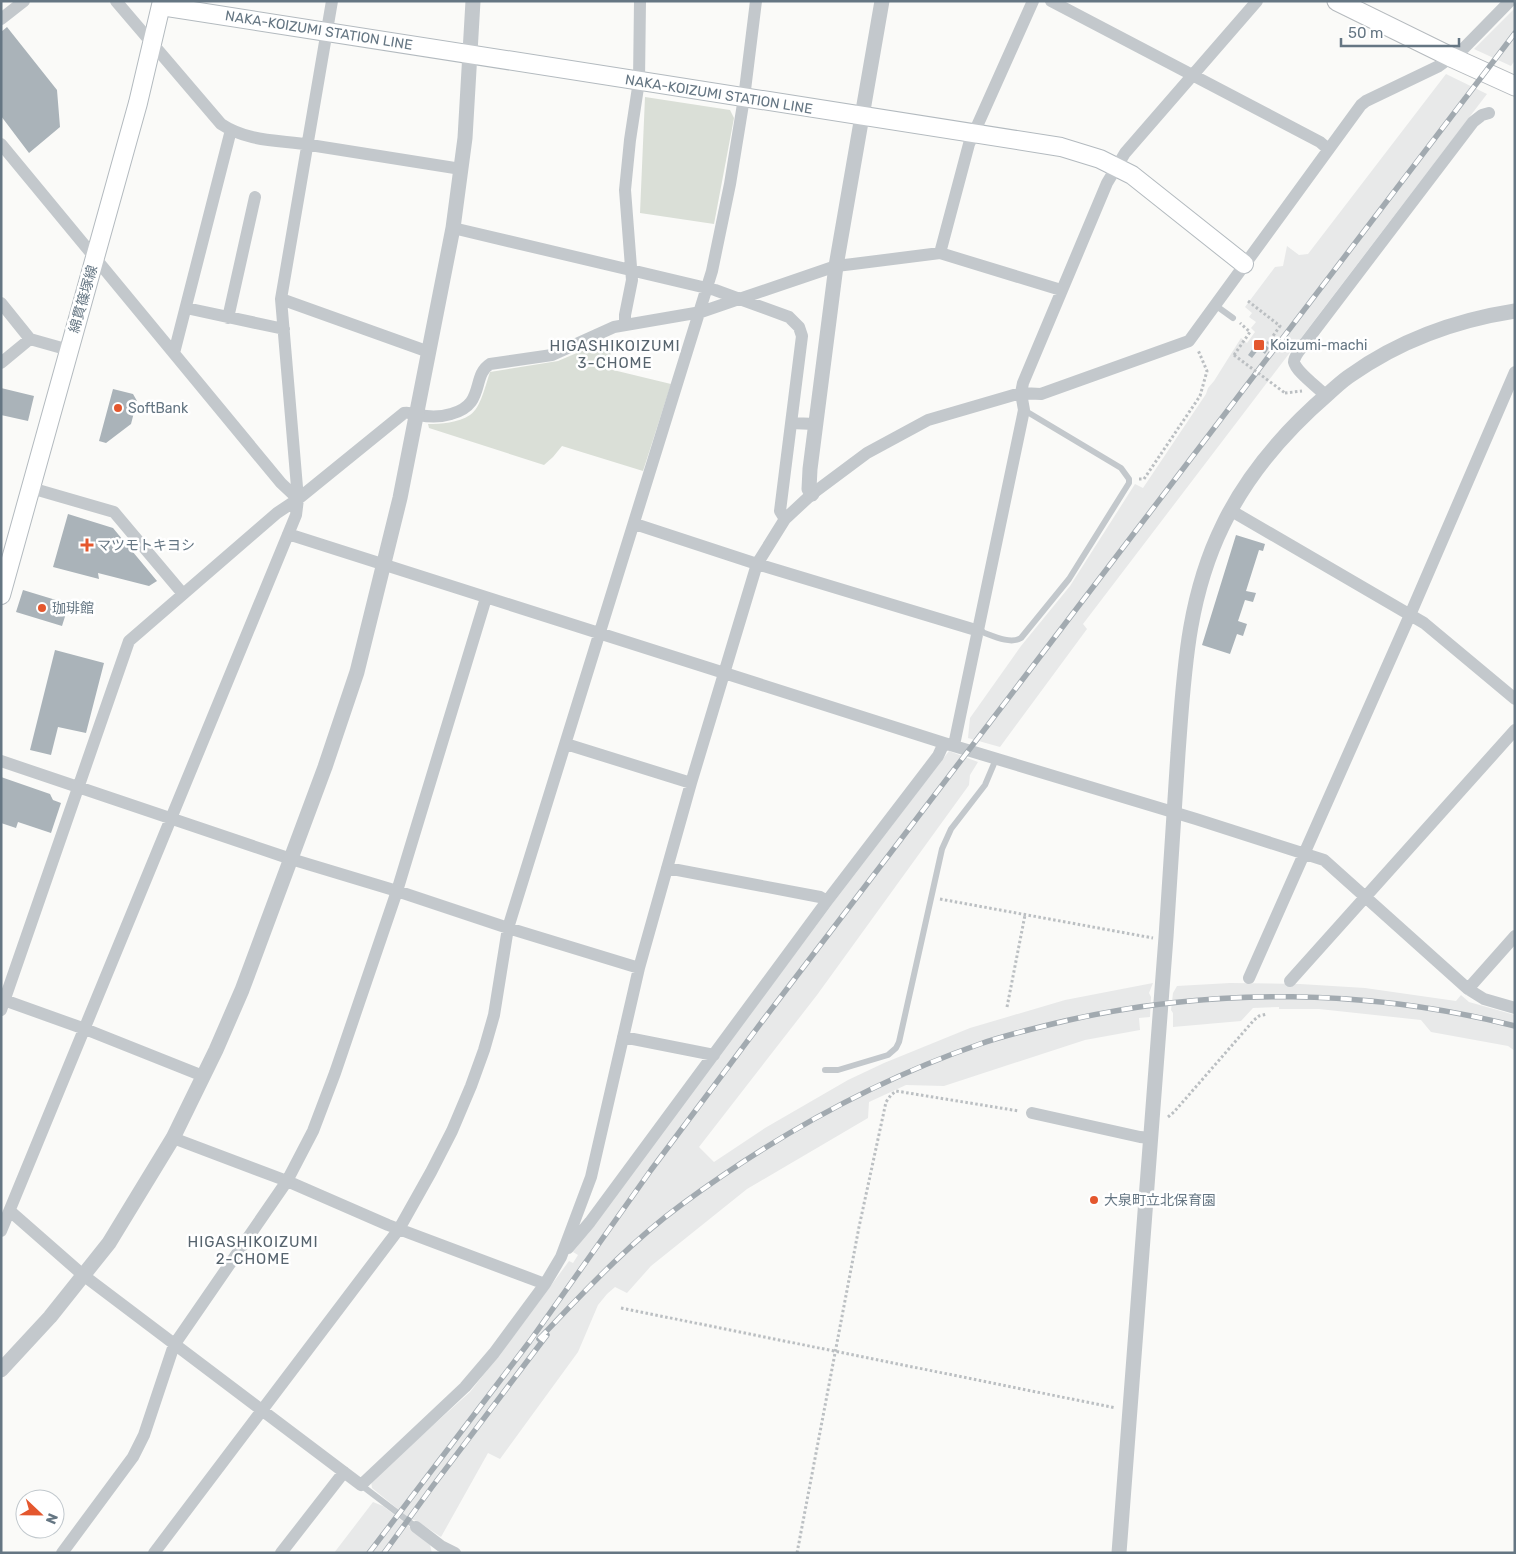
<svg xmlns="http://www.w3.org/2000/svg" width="1516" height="1554" viewBox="0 0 1516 1554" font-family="Rubik,'Noto Sans JP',sans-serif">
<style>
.built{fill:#e8e9e9}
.green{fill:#dadfd7}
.building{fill:#aab3b9}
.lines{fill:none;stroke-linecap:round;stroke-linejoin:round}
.secondary-casing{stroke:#b3babf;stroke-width:20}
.primary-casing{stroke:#b5babe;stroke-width:21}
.path{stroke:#bbbfc2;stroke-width:3;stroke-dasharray:2.5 2.5;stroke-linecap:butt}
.service{stroke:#c3c8cc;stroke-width:6}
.minor{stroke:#c3c8cc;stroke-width:12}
.tertiary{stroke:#c3c8cc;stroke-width:15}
.secondary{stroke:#fff;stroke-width:18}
.primary{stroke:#fff;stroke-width:19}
.rail-casing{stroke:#a2aab0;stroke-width:5.5}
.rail{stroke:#fff;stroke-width:4;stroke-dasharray:11;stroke-linecap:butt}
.path-bridge{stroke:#bbbfc2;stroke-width:3;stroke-dasharray:2.5 2.5;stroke-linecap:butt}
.poi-dot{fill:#e4572e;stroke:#fff;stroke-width:2}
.labels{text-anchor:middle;stroke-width:5;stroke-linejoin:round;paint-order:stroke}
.street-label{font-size:14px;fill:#657683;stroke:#fff}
.poi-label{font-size:14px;fill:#657683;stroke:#fff;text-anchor:start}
.neighbourhood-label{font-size:15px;letter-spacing:1px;fill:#57646e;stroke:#fff}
</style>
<rect width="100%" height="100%" fill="#fafaf8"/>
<path class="built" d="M1515 8V60L1511 66 1474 49Z
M1446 74 1487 94 1083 624 1087 629 1000 747 968 738 970 718 1021 646 1070 586 1135 484 1143 488 1206 394 1208 388 1214 381 1241 338 1247 343 1255 332 1251 328 1256 322 1249 317 1252 313 1245 307 1275 267 1283 266 1287 246 1299 255 1308 254Z
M949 751 978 762 970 775 969 785 817 995 699 1147 714 1162 765 1128 848 1080 884 1063 970 1028 1065 1000 1153 983 1149 993 1151 997 1150 1017 1139 1018 1140 1030 1085 1040 944 1086 906 1085 869 1102 868 1118 747 1189 651 1266 627 1293 615 1287 607 1294 598 1305 578 1352 500 1459 488 1453 441 1537 417 1521 410 1519 372 1488 371 1481 470 1392 516 1333 569 1261 573 1263 578 1255 573 1252 836 899Z
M1230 983 1300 984 1365 988 1456 1001 1461 995 1469 1002 1515 1015V1051L1508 1046 1431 1032 1421 1020 1319 1009H1279V1007L1253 1008 1241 1021 1173 1027V1013L1171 1010 1173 993 1177 986Z
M373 1502 383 1506 409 1526 412 1530 430 1545 432 1553H334Z"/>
<path class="green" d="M645 97 730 110 734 118 714 224 640 213Z
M612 338 609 369 671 384 643 471 562 446 553 457 544 465 429 428 428 424C441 424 458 423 470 415 481 408 486 383 490 372L558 361Z"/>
<path class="building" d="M7 27 57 90 60 127 29 153 1 116V32Z
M1259 340 1269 348 1265 354 1259 349 1252 358 1248 355Z
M1 388 34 396 28 421 1 415Z
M113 389 133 394 137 401 131 424 106 443 99 441Z
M68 514 113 528 157 581 149 586 98 573 99 579 53 567Z
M1236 535 1265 544 1263 551 1259 550 1246 591 1256 593 1253 602 1245 600 1238 621 1247 624 1243 636 1237 634 1230 654 1202 645Z
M23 590 69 604 62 626 16 612Z
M55 650 104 663 86 733 58 727 51 755 30 750Z
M1 777 50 794 53 800 61 803 51 833 18 822 16 828 1 823Z"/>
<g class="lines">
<g class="secondary-casing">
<path id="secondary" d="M161 6C461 51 761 101 1061 147L1100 159 1132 175 1244 264
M1 595 138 103 162 1"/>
</g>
<g class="primary-casing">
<path id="primary" d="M1337 1 1451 57 1515 86"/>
</g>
<path class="path" d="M1248 301 1280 326 1266 346
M1234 355 1250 332 1240 323
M1285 393 1302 391
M1139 479H1144L1200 396 1207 371 1198 350
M940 899 1153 938
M1007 1007 1025 915
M1168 1117 1174 1112 1254 1020 1259 1016 1267 1014
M621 1308 1116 1408
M797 1553 859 1227 886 1102 891 1095 896 1091 1019 1111"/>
<path class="service" d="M1215 305 1233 318
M979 631C991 635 1010 645 1021 638L1069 579 1129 483V479L1121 468 1024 410
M825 1070H838L888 1055 896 1048 899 1042 942 849 951 829 985 785 996 759
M361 1485 416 1527"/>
<path class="minor" d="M116 1 221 124C248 142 279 140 310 145 360 153 411 161 461 169
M1051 1 1320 142 1328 149
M1 19 24 1
M1 144 281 483 298 499
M453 228 715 290 789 317 799 327 802 336 780 511 785 519
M940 253 969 144 1033 1
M281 299 429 352
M1 303 30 339 69 350
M186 308 284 329
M228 318 255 197
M625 324V315L632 280 625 190 630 140 639 81 640 1
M174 353 231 130
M1 363 30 339
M1326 396C1319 388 1296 372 1294 362 1294 358 1297 354 1299 351L1473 122 1482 115 1489 113
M791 423 815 424
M31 488 114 512 183 594
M1230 510 1424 623 1515 699
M635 524 757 564 979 631
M288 534 944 743 1196 819 1324 860 1468 989 1484 999 1515 1008
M566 744 691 783
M954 745 1024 410 1021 393 1023 383 1107 183 1125 153 1257 1
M1 761 291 859 397 891 508 928 639 968
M667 868 820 897 827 901
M1249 978 1410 615 1515 372
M1290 981 1515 730
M1468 989 1515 936
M1 999 85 1029 203 1076
M1 1010 129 641 277 513 298 499 404 413C409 412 414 414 419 415 429 417 441 417 451 414 486 405 471 376 490 364L552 355 614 327 701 312 836 266 853 264 940 253 1061 290
M623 1037 714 1055
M1032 1113 1140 1137 1151 1138
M173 1138 287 1181 388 1225 545 1284
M10 1211 83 1275 361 1485 465 1387 494 1353 545 1284 561 1257 591 1177 639 968 691 783 757 564 785 519 812 494 867 453 928 420 1021 393 1041 394 1189 341 1361 105 1366 101 1439 66 1464 48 1510 1
M1 1231 296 515 298 499 281 299 332 1
M568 1248 590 1222 827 901 938 756 944 743
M416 1527 441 1546 455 1553
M62 1553 133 1457 144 1435 174 1345 287 1181 313 1131 335 1073 397 891 486 598
M154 1553 399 1229 431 1172 452 1131 471 1086 484 1050 494 1015 508 928 712 271 730 184 744 98 756 1
M281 1553 344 1472"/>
<path class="tertiary" d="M812 494 809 489 810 469 836 266 882 1
M1 1370 50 1317 109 1243 173 1138 216 1050 242 990 325 767 357 672 400 498 453 228 465 138 473 1
M1119 1553C1134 1347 1151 1142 1166 937 1170 875 1174 814 1178 753 1184 673 1187 598 1223 525 1248 473 1286 430 1329 393 1336 387 1343 380 1351 375 1399 341 1457 320 1515 311"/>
<use href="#secondary" class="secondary"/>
<use href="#primary" class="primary"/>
<g class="rail-casing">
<path id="rail" d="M539 1339C584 1292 628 1244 681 1205 772 1138 873 1081 980 1044 1009 1034 1040 1027 1069 1020 1216 987 1369 989 1515 1026
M369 1553 530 1341 651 1170 764 1019 1515 33
M384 1553 432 1487 547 1335"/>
</g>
<use href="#rail" class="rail"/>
<path class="path-bridge" d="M1234 355 1285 393"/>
</g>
<g class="poi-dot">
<rect x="1253" y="339" width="12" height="12" rx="2.5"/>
<circle cx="118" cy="408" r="5"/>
<path d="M84.5 537.5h5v5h5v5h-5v5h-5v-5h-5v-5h5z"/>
<circle cx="42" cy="608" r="5"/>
<circle cx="1094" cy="1200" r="5"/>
</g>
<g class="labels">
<g class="street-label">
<text transform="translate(319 30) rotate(9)" y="5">NAKA-KOIZUMI STATION LINE</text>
<text transform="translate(719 94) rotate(9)" y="5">NAKA-KOIZUMI STATION LINE</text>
<text transform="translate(83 299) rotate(-74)" y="5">綿貫篠塚線</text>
</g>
<g class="poi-label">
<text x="1270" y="350">Koizumi-machi</text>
<text x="128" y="413">SoftBank</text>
<text x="97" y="550">マツモトキヨシ</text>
<text x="52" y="613">珈琲館</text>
<text x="1104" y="1205">大泉町立北保育園</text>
</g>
<g class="neighbourhood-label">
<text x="615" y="351">HIGASHIKOIZUMI<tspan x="615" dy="17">3-CHOME</tspan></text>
<text x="253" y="1247">HIGASHIKOIZUMI<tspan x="253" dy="17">2-CHOME</tspan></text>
</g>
</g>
<rect width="1516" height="1554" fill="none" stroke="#657683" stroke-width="5"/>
<g transform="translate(40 1514) rotate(112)"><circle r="24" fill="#ffffff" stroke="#c1c8cd"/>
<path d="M0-4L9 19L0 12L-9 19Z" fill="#e4572e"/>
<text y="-8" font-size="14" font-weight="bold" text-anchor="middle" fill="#657683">N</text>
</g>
<path d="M1341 38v8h118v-8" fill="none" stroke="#657683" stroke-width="2.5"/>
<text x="1348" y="38" font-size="15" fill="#657683" stroke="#ffffff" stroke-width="4" paint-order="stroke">50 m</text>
</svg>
